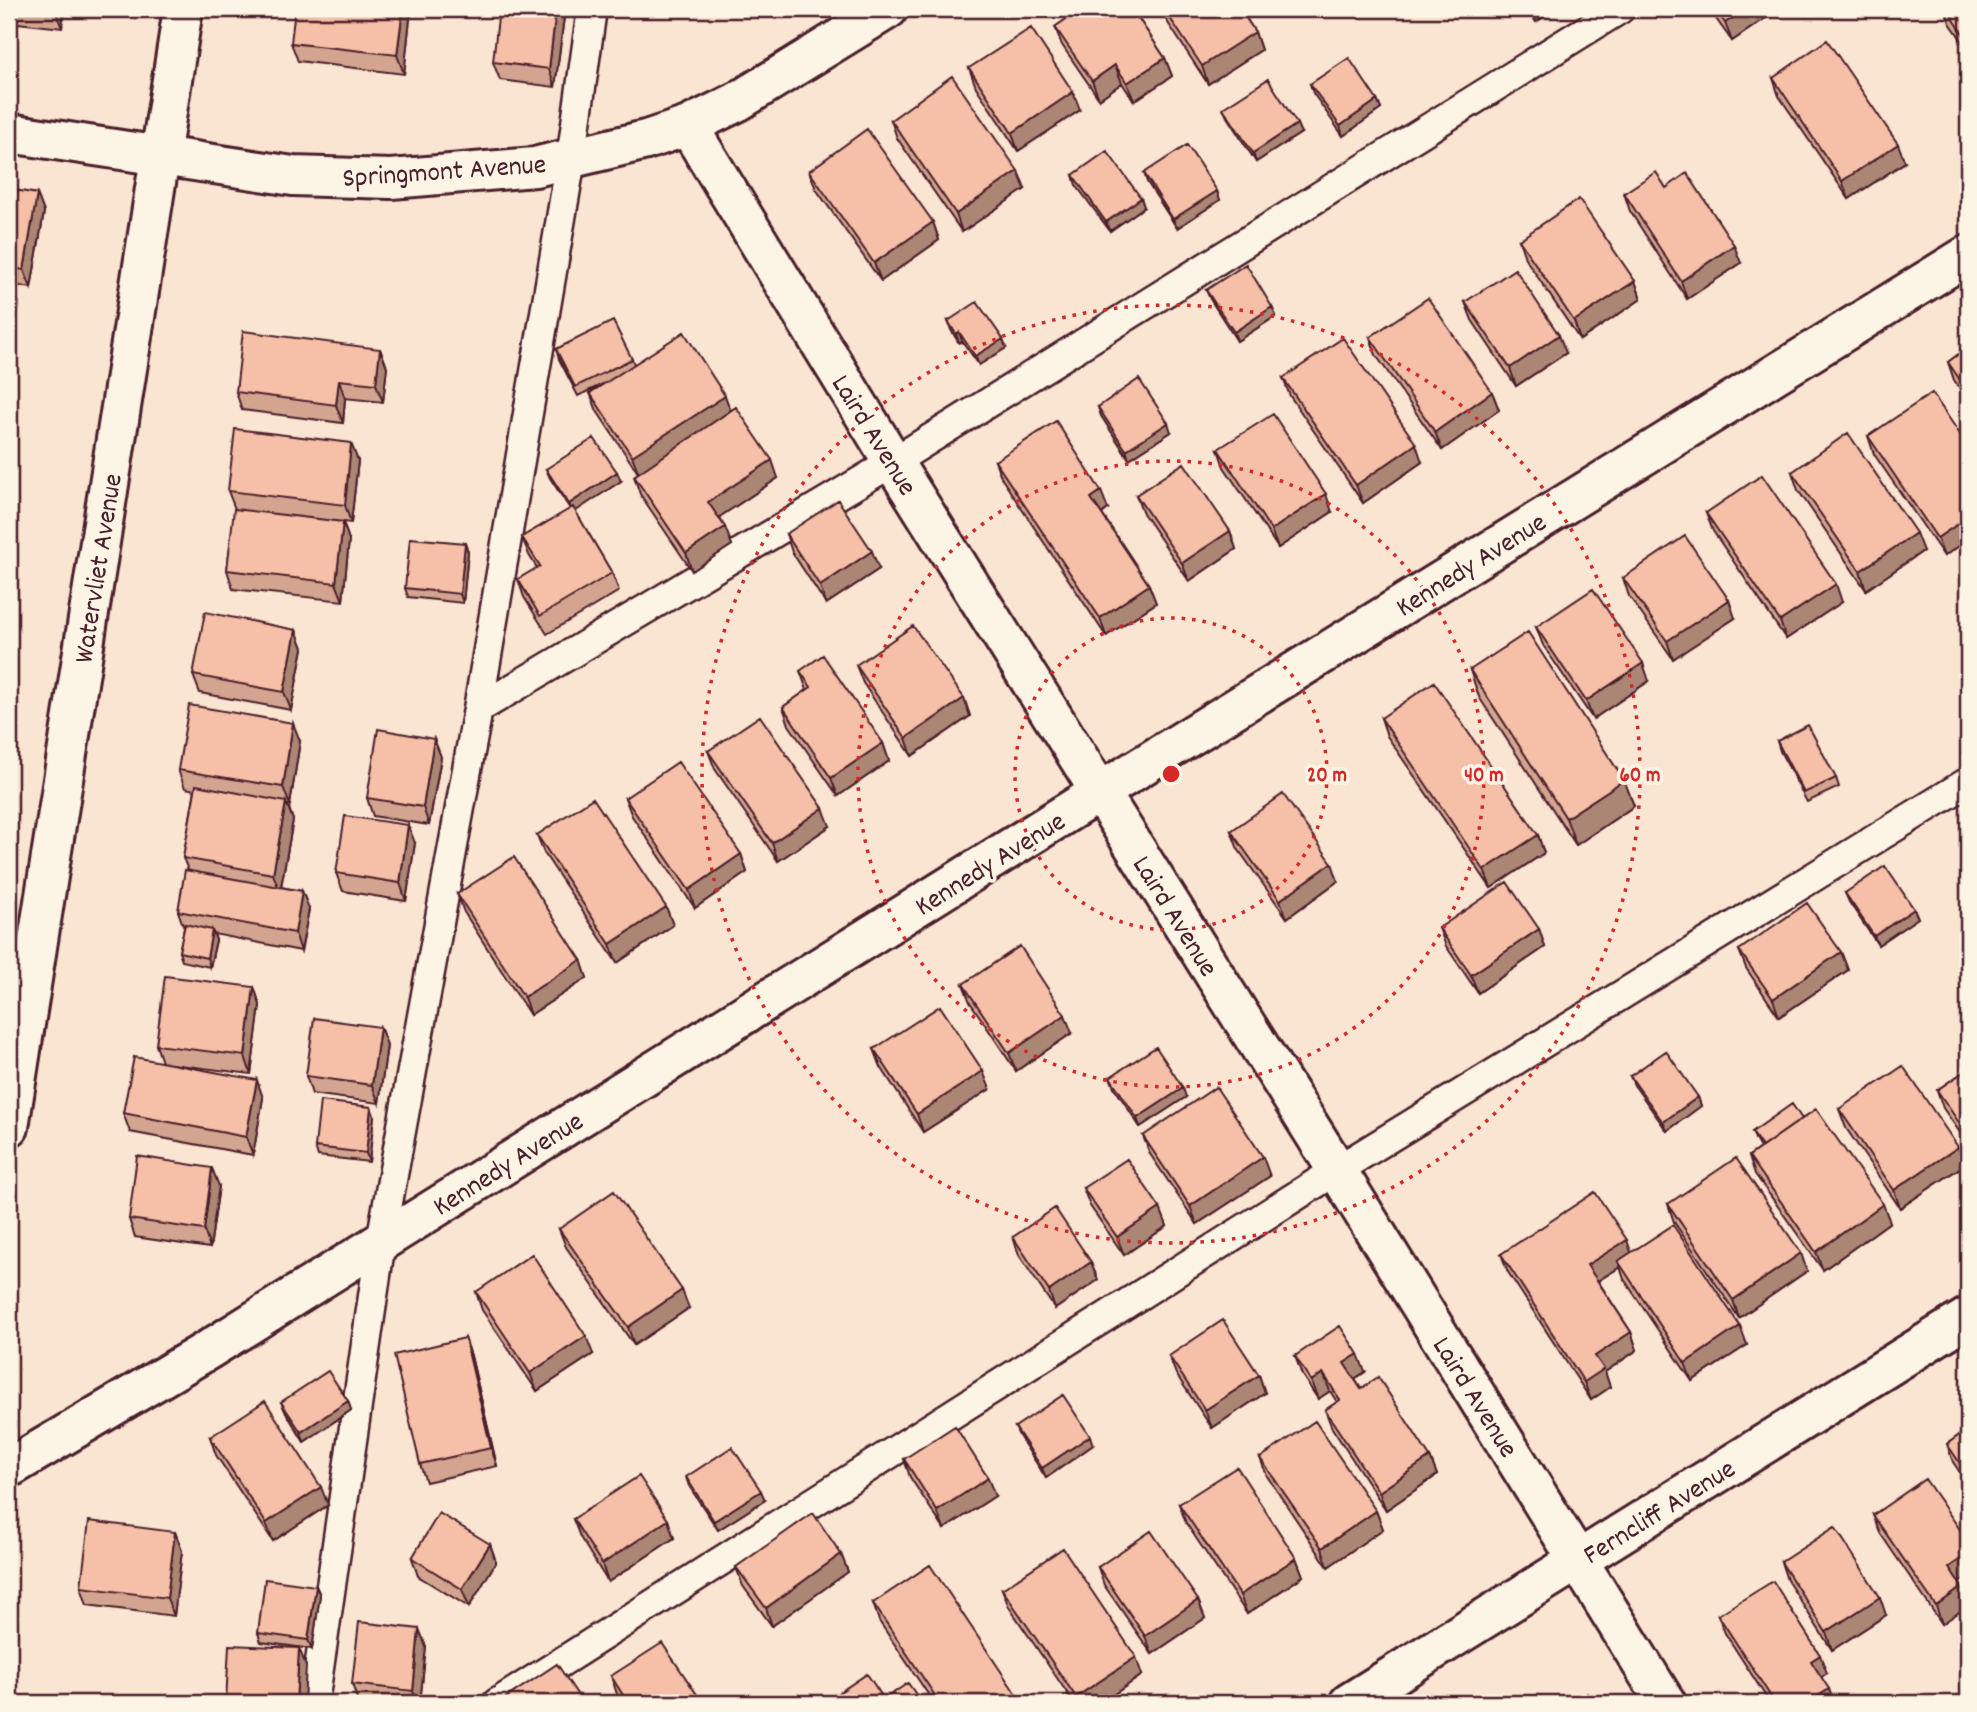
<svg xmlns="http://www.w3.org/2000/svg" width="1977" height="1712" viewBox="0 0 1977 1712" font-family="Dekko,sans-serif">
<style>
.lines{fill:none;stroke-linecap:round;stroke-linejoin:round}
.service-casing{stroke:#4a1f2b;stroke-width:33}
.minor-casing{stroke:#4a1f2b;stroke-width:44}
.tertiary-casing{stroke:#4a1f2b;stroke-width:44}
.service{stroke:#fcf5e5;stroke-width:28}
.minor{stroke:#fcf5e5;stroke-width:38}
.tertiary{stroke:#fcf5e5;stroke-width:38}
.wall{fill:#d3a590;stroke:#4a1f2b;stroke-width:2}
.shaded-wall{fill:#ac8675;stroke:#4a1f2b;stroke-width:2}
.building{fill:#f5c0a7;stroke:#4a1f2b;stroke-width:2}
.ring{fill:none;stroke:#d62828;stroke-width:3.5;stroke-dasharray:3.5 7}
.labels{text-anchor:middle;stroke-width:7;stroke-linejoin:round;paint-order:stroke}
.street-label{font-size:28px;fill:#4a1f2b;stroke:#fcf5e5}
.centre{fill:#d62828;stroke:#fcf5e5;stroke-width:3.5}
.ring-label{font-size:21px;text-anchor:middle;font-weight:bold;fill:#d62828;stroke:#fcf5e5;stroke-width:7;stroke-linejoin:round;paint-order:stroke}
</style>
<rect width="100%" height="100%" fill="#fae5d2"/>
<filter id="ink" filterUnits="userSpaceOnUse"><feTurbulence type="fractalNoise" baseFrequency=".0143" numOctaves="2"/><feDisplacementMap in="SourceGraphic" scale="14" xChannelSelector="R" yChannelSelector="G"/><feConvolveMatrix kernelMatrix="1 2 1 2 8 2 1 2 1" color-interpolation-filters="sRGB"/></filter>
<g filter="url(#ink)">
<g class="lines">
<g class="service-casing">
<path id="service" d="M478 709 893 462 1620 9
M314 1703 381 1241 478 709 571 159 592 9
M497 1703 1337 1170 1968 782"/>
</g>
<g class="minor-casing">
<path id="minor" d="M688 126 893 462 1337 1170 1666 1703
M9 133 293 176 391 179 535 167 646 140 688 126 737 102 888 9
M9 1468 208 1350 1100 792 1968 255
M1349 1703 1968 1317"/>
</g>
<g class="tertiary-casing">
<path id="tertiary" d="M9 1127 183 9"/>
</g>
<use href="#service" class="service"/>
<use href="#minor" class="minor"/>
<use href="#tertiary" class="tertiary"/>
</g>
<path class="wall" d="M9 9H64L62 28 9 22Z
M411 9 404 74 298 61 291 43Z
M565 9 555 87 500 80 493 62Z
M1070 9H1132L1165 58 1172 76 1134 101 1122 83 1099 99 1062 45 1055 27 1073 15Z
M1159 9H1240L1255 32 1261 50 1208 84Z
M1527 9H1556L1536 22Z
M1709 9H1775L1776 11 1732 41Z
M1945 9H1968V49L1950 23Z
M969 68 1073 92 1080 110 1018 151 976 87Z
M1773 78 1905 162 1849 199 1779 96Z
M1310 84 1377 100 1381 109 1343 136 1313 93Z
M1223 108 1301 133 1256 162 1227 117Z
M891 120 1025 189 962 232 897 138Z
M809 171 933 222 939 240 881 281 816 189Z
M1144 173 1217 191 1220 200 1177 228 1147 182Z
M1073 175 1141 198 1144 207 1110 231 1076 185Z
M9 189 37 194 44 212 31 288 9 284Z
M1624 193 1741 263 1687 299 1630 211Z
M1519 240 1635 281 1641 299 1580 340 1525 258Z
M1206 290 1272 307 1276 316 1237 341 1210 299Z
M1465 302 1566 353 1516 386 1472 320Z
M948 321 1006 348 979 365 962 341 959 343 951 330Z
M1370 337 1492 392 1499 410 1442 450 1376 355Z
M1968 347V400L1954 380 1948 362Z
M380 349 387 367 383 402 345 398 343 423 242 410 236 392Z
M556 349 632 359 634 364 725 396 730 411 778 478 719 517 732 545 692 571 640 494 634 476 638 473 597 411 590 393 605 383 578 396 559 359Z
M1283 378 1422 462 1363 503 1290 396Z
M1098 407 1171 432 1129 459 1101 416Z
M1868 436 1968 446V540L1944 556 1874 454Z
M1218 449 1332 512 1278 548 1224 467Z
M358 461 351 523 343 522 349 540 343 601 233 589 227 570 235 509 228 491Z
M995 461 1108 509 1102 514 1149 585 1156 603 1106 636 1002 479Z
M546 469 621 481 575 511 612 573 619 591 547 634 524 597 518 579 537 568 529 555 522 537 570 509 550 478Z
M1792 472 1923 551 1866 590 1798 490Z
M1136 495 1230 531 1236 549 1189 581 1143 513Z
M1706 513 1842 602 1786 639 1713 531Z
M786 534 879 569 826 604 792 552Z
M468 552 463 603 408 597 405 588Z
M1623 578 1735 618 1673 659 1629 596Z
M1536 627 1649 681 1593 719 1543 645Z
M296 630 303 648 291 710 200 693 193 675Z
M856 665 964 698 970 716 912 756 863 683Z
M1470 670 1624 780 1634 806 1576 845 1479 697Z
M800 671 883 743 889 761 838 796 789 725 783 707 807 690Z
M1381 718 1538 835 1544 853 1491 888 1387 736Z
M434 739 441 757 429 825 373 816 367 798Z
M300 741 290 805H288L293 820 281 887 302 891 309 909 301 951 214 934 216 940 210 967 182 961 179 952 184 928 178 911 188 870 183 858 195 790 185 788 178 770Z
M1777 741 1836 778 1839 787 1807 802 1780 751Z
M708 751 830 826 778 861 715 769Z
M625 798 741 854 747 872 695 908 632 816Z
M1231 831 1338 881 1287 918 1238 849Z
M537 835 666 907 673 925 617 963 544 853Z
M415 843 406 901 343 891 336 873Z
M1845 893 1914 909 1918 918 1878 945 1849 902Z
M457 894 581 960 587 978 530 1015 464 912Z
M1439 928 1539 929 1545 947 1478 993 1446 946Z
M1739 950 1841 952 1848 970 1779 1017 1746 968Z
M963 984 1072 1033 1016 1071 970 1002Z
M254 987 260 1005 251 1074 171 1064 263 1098 253 1155 130 1132 123 1113 162 1062 156 1045Z
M380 1027 387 1045 379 1103 312 1094 306 1076Z
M874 1049 990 1089 923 1132 881 1067Z
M1968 1069V1144L1943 1108 1937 1090Z
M1630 1076 1698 1097 1701 1106 1667 1131 1634 1085Z
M1110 1077 1186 1097 1140 1127 1114 1087Z
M371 1107 374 1116 369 1162 318 1156 315 1147Z
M1839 1109 1958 1147 1964 1165 1900 1208 1846 1128Z
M1802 1119 1890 1222 1823 1270 1755 1174 1749 1156 1760 1148 1756 1141 1752 1132Z
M1143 1136 1270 1176 1197 1224 1150 1154Z
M219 1186 210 1248 135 1237 129 1219Z
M1083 1188 1160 1208 1167 1226 1124 1255 1090 1206Z
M1668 1204 1807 1271 1739 1318 1674 1222Z
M559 1229 689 1308 634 1345 566 1247Z
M1013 1237 1091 1262 1098 1280 1055 1309 1019 1255Z
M1631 1252 1740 1326 1747 1345 1692 1381 1624 1279 1620 1267 1598 1281 1631 1332 1637 1350 1605 1372 1610 1387 1591 1400 1508 1272 1501 1254Z
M476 1292 593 1354 537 1391 482 1310Z
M465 1338 471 1356 497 1466 426 1482 420 1464Z
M1169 1356 1259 1375 1265 1393 1212 1428 1176 1374Z
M1295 1356 1365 1372 1355 1379 1361 1389 1430 1457 1437 1475 1386 1510 1332 1428 1325 1410 1337 1402 1330 1391 1318 1399 1302 1375Z
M348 1401 351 1410 304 1442 285 1411 281 1402Z
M1015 1427 1093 1445 1046 1478 1019 1436Z
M1968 1429V1484L1953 1462 1947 1444Z
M210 1437 328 1505 273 1541 216 1455Z
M1260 1458 1376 1511 1383 1529 1328 1567 1267 1476Z
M904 1459 995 1496 944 1529 910 1477Z
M686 1477 765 1500 718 1530 689 1486Z
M1179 1504 1296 1558 1303 1576 1247 1614 1186 1523Z
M1873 1515 1968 1576 1959 1583 1942 1624 1880 1533Z
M573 1519 668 1520 674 1538 608 1582 580 1537Z
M175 1532 182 1551 174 1616 87 1605 81 1587Z
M490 1544 496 1562 469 1607 418 1576 412 1558Z
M841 1554 848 1572 772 1626 743 1586 736 1567Z
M1781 1562 1886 1615 1832 1650 1787 1580Z
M1098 1567 1198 1600 1205 1618 1152 1654 1104 1585Z
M316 1586 320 1595 312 1649 261 1642 258 1633Z
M1002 1589 1142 1675 1101 1703H1074L1009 1607Z
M873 1603 1022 1703H934L879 1621Z
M1718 1615 1827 1673 1821 1677 1834 1703H1770L1725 1633Z
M419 1629 426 1647 420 1703H371L358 1702 352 1684Z
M611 1676 700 1699 701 1703H623L617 1694Z"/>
<path class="shaded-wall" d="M55 9H64L62 28 55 10Z
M403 9H411L404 74 397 55Z
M556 9H565L555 87 549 69Z
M1539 9H1556L1536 22 1532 13Z
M1746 9H1775L1776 11 1732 41 1725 23Z
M1255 32 1261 50 1208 84 1202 66Z
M1165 58 1172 76 1134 101 1127 83Z
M1115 65 1122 83 1099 99 1092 81Z
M1073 92 1080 110 1018 151 1012 133Z
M1377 100 1381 109 1343 136 1340 126Z
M1297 124 1301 133 1256 162 1253 153Z
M1898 144 1905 162 1849 199 1842 181Z
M1018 171 1025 189 962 232 956 214Z
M1217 191 1220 200 1177 228 1173 219Z
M37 194 44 212 31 288 24 270Z
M1141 198 1144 207 1110 231 1106 222Z
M933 222 939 240 881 281 874 263Z
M1734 245 1741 263 1687 299 1681 281Z
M1635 281 1641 299 1580 340 1574 321Z
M13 285 19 303 10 364 9 360V313Z
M1272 307 1276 316 1237 341 1234 332Z
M959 332 962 341 959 343 956 334Z
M1559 335 1566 353 1516 386 1510 368Z
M1003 339 1006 348 979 365 975 356Z
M380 349 387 367 383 402 376 384Z
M339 380 345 398 343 423 336 405Z
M9 381 14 396 9 426Z
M1492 392 1499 410 1442 450 1435 432Z
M725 396 732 414 639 474 632 456Z
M1168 423 1171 432 1129 459 1126 450Z
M351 443 358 461 351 523 345 505Z
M1416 444 1422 462 1363 503 1356 485Z
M772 460 778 478 715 520 708 502Z
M617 472 621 481 573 513 569 504Z
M1101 491 1108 509 1098 516 1091 498Z
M1326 494 1332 512 1278 548 1271 530Z
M1968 517V540L1944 556 1937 538Z
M343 522 349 540 343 601 336 583Z
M725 527 732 545 692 571 686 553Z
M1230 531 1236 549 1189 581 1182 563Z
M1916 533 1923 551 1866 590 1860 571Z
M465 543 468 552 463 603 460 594Z
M872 551 879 569 826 604 820 586Z
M1836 584 1842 602 1786 639 1780 621Z
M1149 585 1156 603 1106 636 1100 618Z
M1729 600 1735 618 1673 659 1667 641Z
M296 630 303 648 291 710 284 692Z
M1643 663 1649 681 1593 719 1586 701Z
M964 698 970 716 912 756 906 738Z
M293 723 300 741 290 805 283 787Z
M434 739 441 757 429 825 423 807Z
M883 743 889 761 838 796 831 778Z
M1624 780 1634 806 1576 845 1566 818Z
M286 802 293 820 280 892 273 874Z
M823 808 830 826 778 861 772 843Z
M408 825 415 843 406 901 400 883Z
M1538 835 1544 853 1491 888 1484 870Z
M741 854 747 872 695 908 689 890Z
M1332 863 1338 881 1287 918 1280 900Z
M302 891 309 909 301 951 295 933Z
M666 907 673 925 617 963 610 944Z
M1914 909 1918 918 1878 945 1874 936Z
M1539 929 1545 947 1478 993 1471 975Z
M212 930 216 940 210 967 207 958Z
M1841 952 1848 970 1779 1017 1773 999Z
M581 960 587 978 530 1015 524 997Z
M254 987 260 1005 251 1074 245 1056Z
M1065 1015 1072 1033 1016 1071 1009 1053Z
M380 1027 387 1045 379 1103 372 1085Z
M983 1071 990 1089 923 1132 917 1114Z
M257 1080 263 1098 253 1155 246 1137Z
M1183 1088 1186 1097 1140 1127 1137 1118Z
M1698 1097 1701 1106 1667 1131 1663 1122Z
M371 1107 374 1116 369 1162 366 1153Z
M1958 1147 1964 1165 1900 1208 1894 1190Z
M1263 1157 1270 1176 1197 1224 1190 1206Z
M212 1168 219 1186 210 1248 204 1230Z
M1883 1204 1890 1222 1823 1270 1816 1252Z
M1160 1208 1167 1226 1124 1255 1117 1237Z
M1627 1240 1633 1258 1618 1261 1620 1267 1594 1283 1587 1265Z
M1801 1253 1807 1271 1739 1318 1733 1300Z
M1091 1262 1098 1280 1055 1309 1049 1291Z
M682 1290 689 1308 634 1345 628 1327Z
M1740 1326 1747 1345 1692 1381 1685 1363Z
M1631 1332 1637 1350 1605 1372 1610 1387 1591 1400 1584 1382 1595 1356Z
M586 1336 593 1354 537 1391 530 1373Z
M465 1338 471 1356 497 1466 491 1448Z
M1358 1354 1365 1372 1351 1381 1344 1363Z
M1323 1373 1330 1391 1318 1399 1311 1381Z
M1259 1375 1265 1393 1212 1428 1205 1410Z
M348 1401 351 1410 304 1442 301 1432Z
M1090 1436 1093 1445 1046 1478 1042 1468Z
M1430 1457 1437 1475 1386 1510 1379 1492Z
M988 1478 995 1496 944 1529 937 1511Z
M321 1487 328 1505 273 1541 266 1523Z
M761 1491 765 1500 718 1530 714 1521Z
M1376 1511 1383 1529 1328 1567 1322 1548Z
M668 1520 674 1538 608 1582 602 1564Z
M175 1532 182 1551 174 1616 167 1598Z
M490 1544 496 1562 469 1607 462 1589Z
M841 1554 848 1572 772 1626 766 1608Z
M1968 1554V1576L1955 1585 1949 1567Z
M1296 1558 1303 1576 1247 1614 1240 1595Z
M316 1586 320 1595 312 1649 308 1640Z
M1962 1587 1968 1606 1942 1624 1936 1606Z
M1880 1597 1886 1615 1832 1650 1826 1632Z
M1198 1600 1205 1618 1152 1654 1145 1636Z
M419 1629 426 1647 420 1703H417L413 1691Z
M299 1648 306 1666 304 1703H296Z
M1820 1655 1827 1673 1818 1679 1811 1661Z
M1136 1657 1142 1675 1101 1703H1078L1076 1697Z
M1829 1689 1834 1703H1807Z
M700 1699 701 1703H693Z"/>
<path class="building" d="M295 9H403L397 55 291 43Z
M499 9H556L549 69 493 62Z
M1074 9H1132L1165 58 1127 83 1115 65 1092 81 1055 27 1076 12Z
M1164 9H1240L1255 32 1202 66Z
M1530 9H1539L1532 13Z
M1715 9H1746L1725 23Z
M1947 9H1968V41Z
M1031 28 1073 92 1012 133 969 68Z
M1827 40 1898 144 1842 181 1773 78Z
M1349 58 1377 100 1340 126 1310 84Z
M952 76 1018 171 956 214 891 120Z
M1268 79 1297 124 1253 153 1223 108Z
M867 129 933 222 874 263 809 171Z
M1187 145 1217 191 1173 219 1144 173Z
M1107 151 1141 198 1106 222 1073 175Z
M1656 172 1666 188 1687 173 1734 245 1681 281 1624 193Z
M9 189 37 194 24 270 9 267Z
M1579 199 1635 281 1574 321 1519 240Z
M1246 264 1272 307 1234 332 1206 290Z
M1515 269 1559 335 1510 368 1465 302Z
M9 284 13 285 9 313Z
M1428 298 1492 392 1435 432 1370 337Z
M977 302 1003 339 975 356 959 332 956 334 948 321Z
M613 321 632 359 575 387 556 349Z
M243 331 380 349 376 384 339 380 336 405 236 392Z
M684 332 725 396 632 456 590 393Z
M1343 338 1416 444 1356 485 1283 378Z
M1968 347V392L1948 362Z
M1139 379 1168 423 1126 450 1098 407Z
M1932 393 1968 446V517L1937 538 1868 436Z
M736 407 772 460 708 502 725 527 686 553 634 476Z
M1273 414 1326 494 1271 530 1218 449Z
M1056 421 1101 491 1091 498 1149 585 1100 618 995 461Z
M235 429 351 443 345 505 228 491Z
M1848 433 1916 533 1860 571 1792 472Z
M594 438 617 472 569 504 546 469Z
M1184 463 1230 531 1182 563 1136 495Z
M1762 475 1836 584 1780 621 1706 513Z
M838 500 872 551 820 586 786 534Z
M573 507 612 573 540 616 518 579 540 566 522 537Z
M234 509 343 522 336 583 227 570Z
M1685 536 1729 600 1667 641 1623 578Z
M410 538 465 543 460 594 405 588Z
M1593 589 1643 663 1586 701 1536 627Z
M205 612 296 630 284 692 193 675Z
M913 626 964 698 906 738 856 665Z
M1528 632 1624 780 1566 818 1470 670Z
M823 655 883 743 831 778 783 707 811 687 800 671Z
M1434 682 1538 835 1484 870 1381 718Z
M189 705 293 723 283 787 178 770Z
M760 716 823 808 772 843 708 751Z
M1808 725 1836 778 1804 793 1777 741Z
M378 729 434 739 423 807 367 798Z
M678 762 741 854 689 890 625 798Z
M196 785 286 802 273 874 183 858Z
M1283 794 1332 863 1280 900 1231 831Z
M593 798 666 907 610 944 537 835Z
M345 816 408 825 400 883 336 873Z
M514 857 581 960 524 997 457 894Z
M1885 866 1914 909 1874 936 1845 893Z
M185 870 302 891 295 933 178 911Z
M1507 882 1539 929 1471 975 1439 928Z
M1807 903 1841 952 1773 999 1739 950Z
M185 924 212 930 207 958 179 952Z
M1020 946 1065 1015 1009 1053 963 984Z
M165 976 254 987 245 1056 156 1045Z
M940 1006 983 1071 917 1114 874 1049Z
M314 1018 380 1027 372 1085 306 1076Z
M1156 1047 1183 1088 1137 1118 1110 1077Z
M1666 1051 1698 1097 1663 1122 1630 1076Z
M134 1057 257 1080 246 1137 123 1113Z
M1903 1066 1958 1147 1894 1190 1839 1109Z
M1968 1069V1136L1937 1090Z
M1216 1087 1263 1157 1190 1206 1143 1136Z
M320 1101 371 1107 366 1153 315 1147Z
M1792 1104 1802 1119 1762 1147 1752 1132Z
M1816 1109 1883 1204 1816 1252 1749 1156Z
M137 1156 212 1168 204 1230 129 1219Z
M1736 1158 1801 1253 1733 1300 1668 1204Z
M1127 1159 1160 1208 1117 1237 1083 1188Z
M614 1191 682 1290 628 1327 559 1229Z
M1595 1192 1627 1240 1587 1265 1631 1332 1595 1356 1604 1369 1584 1382 1501 1254Z
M1055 1208 1091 1262 1049 1291 1013 1237Z
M1673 1225 1740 1326 1685 1363 1618 1261Z
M532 1254 586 1336 530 1373 476 1292Z
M1223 1320 1259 1375 1205 1410 1169 1356Z
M1340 1326 1358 1354 1344 1363 1361 1389 1378 1377 1430 1457 1379 1492 1325 1410 1340 1400 1323 1373 1311 1381 1295 1356Z
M465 1338 491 1448 420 1464 394 1355Z
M328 1371 348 1401 301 1432 281 1402Z
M1063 1395 1090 1436 1042 1468 1015 1427Z
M265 1401 321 1487 266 1523 210 1437Z
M1315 1421 1376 1511 1322 1548 1260 1458Z
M955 1426 988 1478 937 1511 904 1459Z
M1968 1429V1475L1947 1444Z
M732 1447 761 1491 714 1521 686 1477Z
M1237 1467 1296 1558 1240 1595 1179 1504Z
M639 1476 668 1520 602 1564 573 1519Z
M1925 1479 1968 1541V1554L1949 1567 1962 1587 1936 1606 1873 1515Z
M439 1513 490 1544 462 1589 412 1558Z
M813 1513 841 1554 766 1608 736 1567Z
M89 1521 175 1532 167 1598 81 1587Z
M1835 1527 1880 1597 1826 1632 1781 1562Z
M1151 1531 1198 1600 1145 1636 1098 1567Z
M1063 1548 1136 1657 1076 1697 1002 1589Z
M930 1565 1022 1703H940L873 1603Z
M265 1579 316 1586 308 1640 258 1633Z
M1773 1581 1820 1655 1811 1661 1829 1689 1807 1703H1775L1718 1615Z
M359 1622 419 1629 413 1691 352 1684Z
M662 1643 700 1699 693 1703H628L611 1676Z
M229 1645 299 1648 296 1703H226Z
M557 1664 583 1703H498Z
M867 1674 884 1699 908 1683 922 1703H831L828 1700Z
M1587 1693 1594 1703H1572Z"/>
</g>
<g class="ring">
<circle cx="1171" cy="774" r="156"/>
<circle cx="1171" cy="774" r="313"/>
<circle cx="1171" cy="774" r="469"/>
</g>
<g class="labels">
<g class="street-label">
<text transform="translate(444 169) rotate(-4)" y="10">Springmont Avenue</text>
<text transform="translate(876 434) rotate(58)" y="10">Laird Avenue</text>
<text transform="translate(1470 563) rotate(-32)" y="10">Kennedy Avenue</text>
<text transform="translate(96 568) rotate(-81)" y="10">Watervliet Avenue</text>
<text transform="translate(989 862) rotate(-32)" y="10">Kennedy Avenue</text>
<text transform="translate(1177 915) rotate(58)" y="10">Laird Avenue</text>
<text transform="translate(507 1162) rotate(-32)" y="10">Kennedy Avenue</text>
<text transform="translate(1477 1396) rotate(58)" y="10">Laird Avenue</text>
<text transform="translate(1658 1510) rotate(-32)" y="10">Ferncliff Avenue</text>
</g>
</g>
<circle cx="1171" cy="774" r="10" class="centre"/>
<g class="ring-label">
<text x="1327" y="781">20 m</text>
<text x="1484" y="781">40 m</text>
<text x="1640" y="781">60 m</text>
</g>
<rect width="1977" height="1712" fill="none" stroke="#fcf5e5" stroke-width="35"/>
<rect x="18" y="18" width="1942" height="1677" fill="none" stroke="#4a1f2b" stroke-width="2.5" filter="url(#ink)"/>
</svg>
